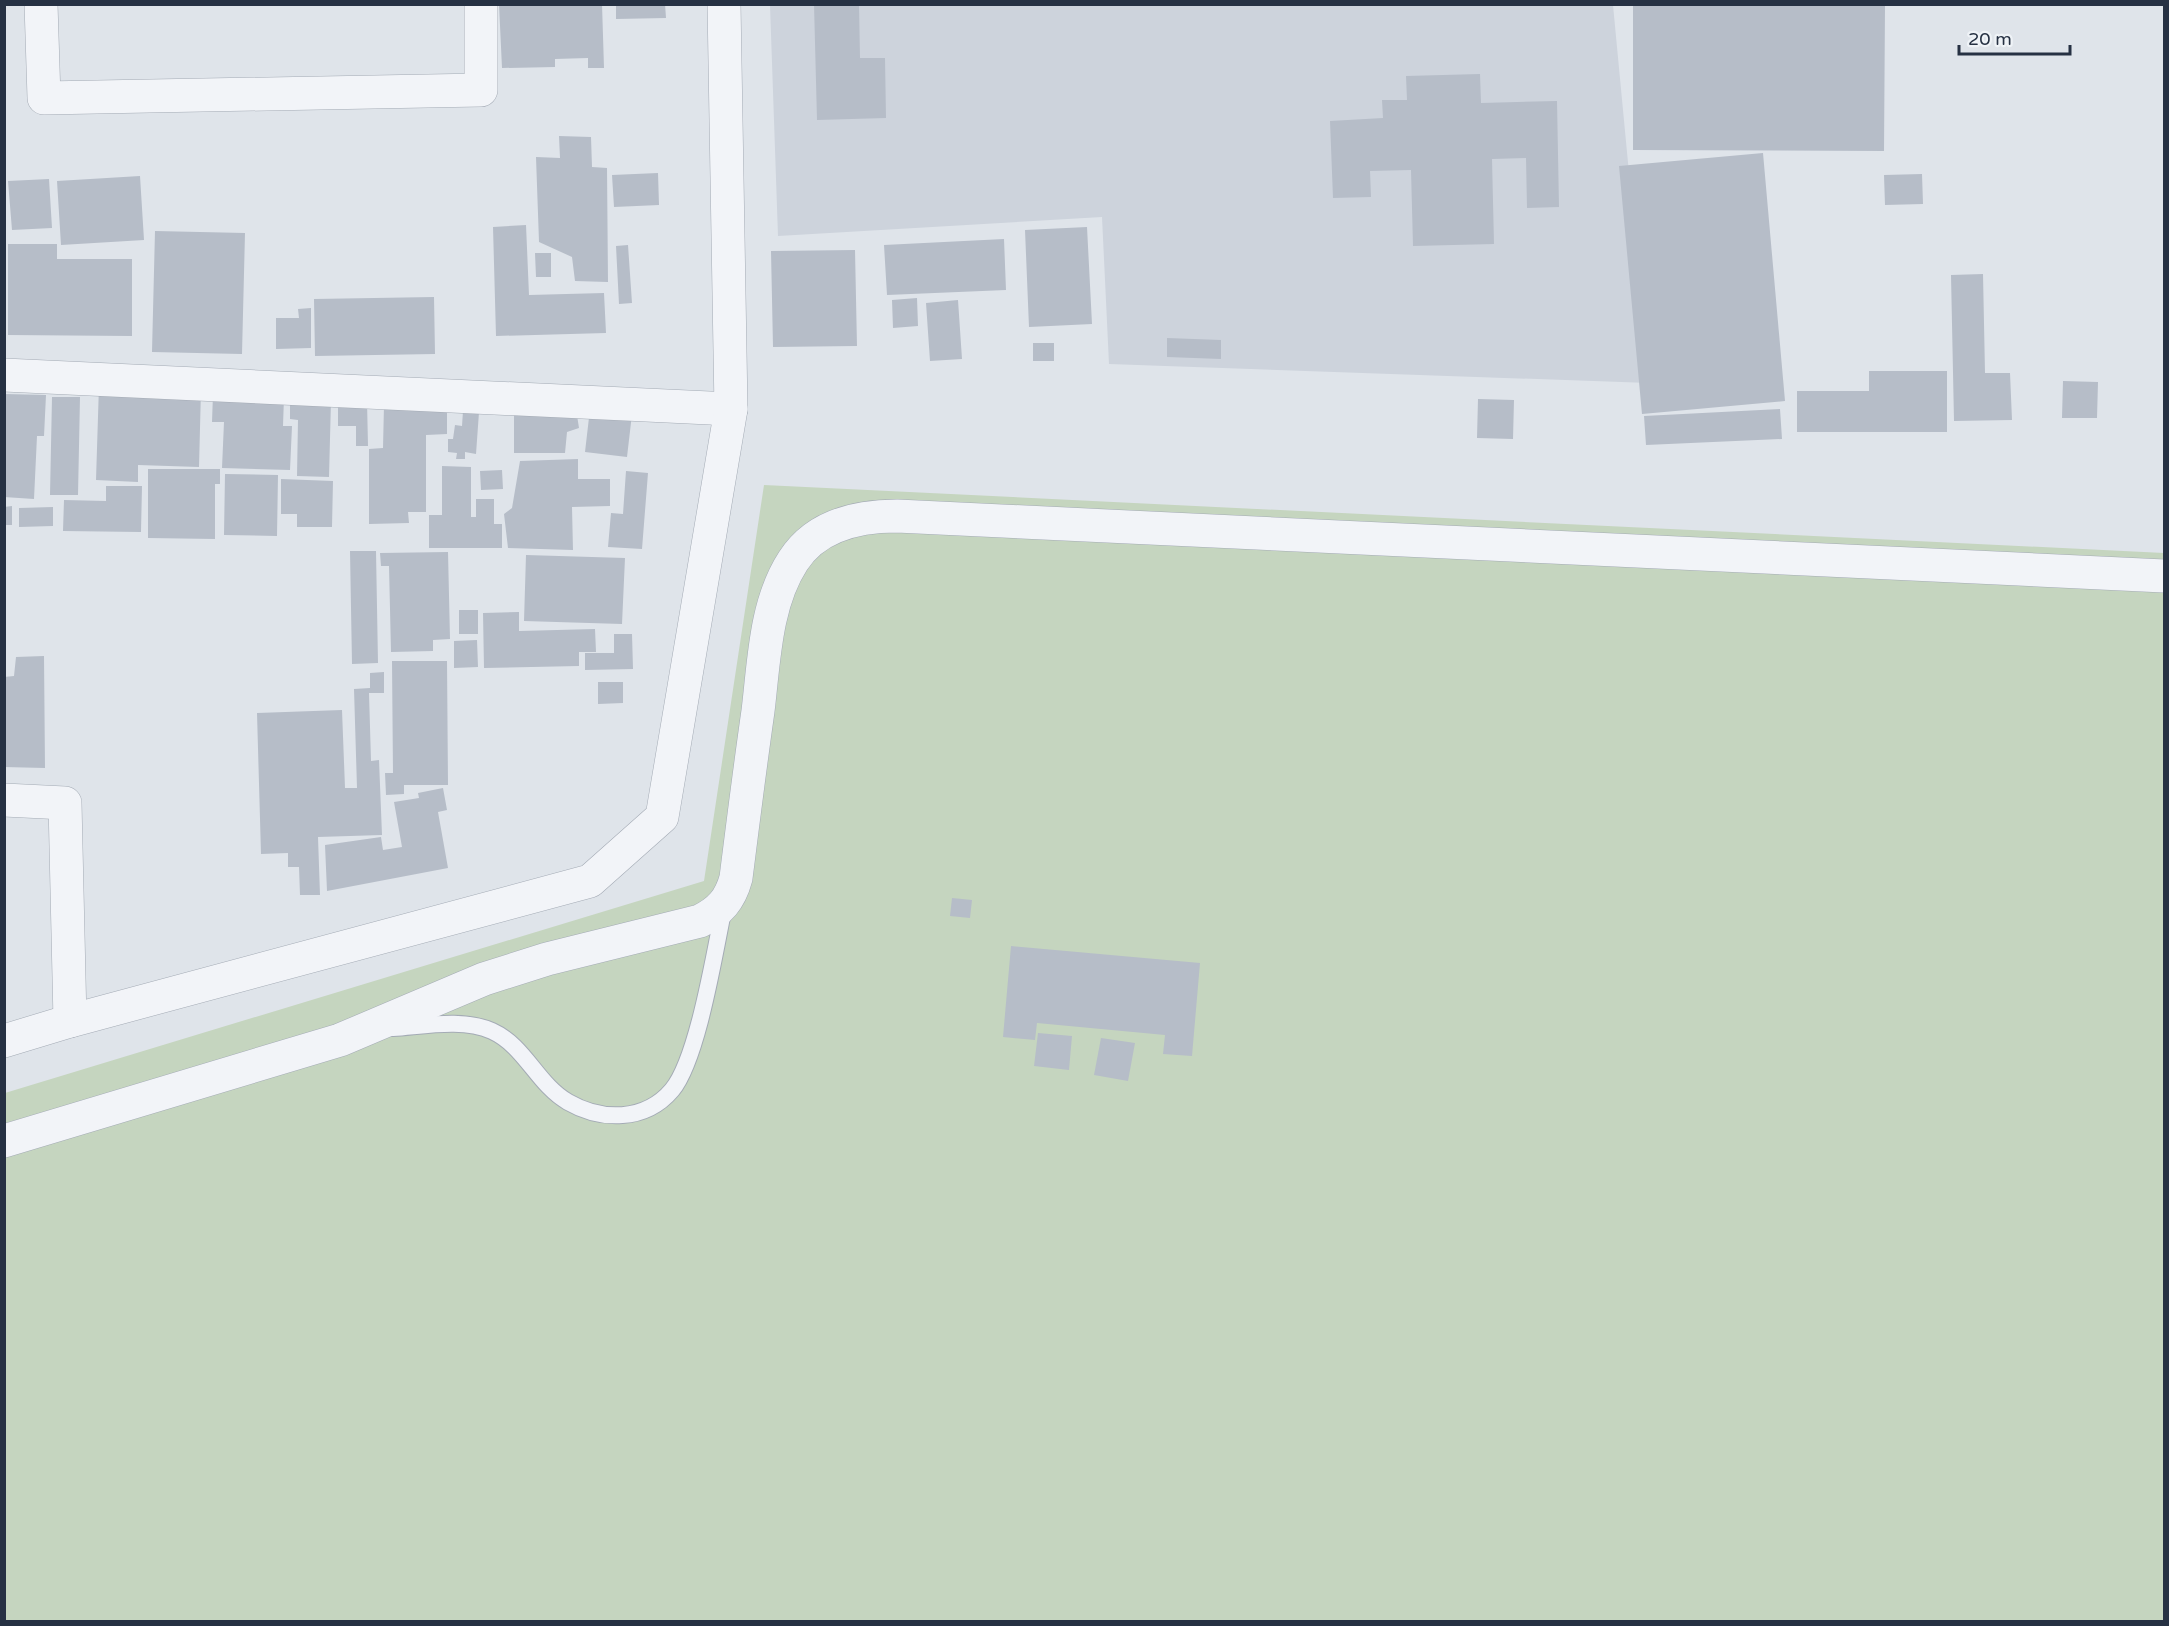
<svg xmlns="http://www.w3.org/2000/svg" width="2169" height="1626" viewBox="0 0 2169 1626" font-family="'Varela Round',sans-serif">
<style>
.built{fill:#cdd3dc}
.green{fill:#c5d5bf}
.building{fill:#b6bdc8}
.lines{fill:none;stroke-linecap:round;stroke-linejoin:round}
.service-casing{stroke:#a4abb5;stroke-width:18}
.minor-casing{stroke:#a4abb5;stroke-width:34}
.tertiary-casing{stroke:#a4abb5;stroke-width:34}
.service{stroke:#f2f4f8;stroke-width:16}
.minor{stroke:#f2f4f8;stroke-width:33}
.tertiary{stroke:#f2f4f8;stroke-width:33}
</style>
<rect width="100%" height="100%" fill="#dfe4ea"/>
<path class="built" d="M770 5H1613L1649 383 1109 364 1102 217 778 236Z"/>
<path class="green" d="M764 485 2164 553V1621L5 1622V1093L704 881Z"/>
<path class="building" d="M499 4H602L604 68H588V58L555 59V67L502 68Z
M616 4H665L666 18 616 19Z
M814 4H859L860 58H885L886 118 817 120Z
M1633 5 1885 6 1884 151 1633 150Z
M1480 74 1481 103 1557 101 1559 207 1527 208 1526 158 1492 159 1494 244 1413 246 1411 170 1370 171 1371 197 1333 198 1330 121 1383 118 1382 100H1407L1406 76Z
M559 136 591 137 592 167 607 168 608 282 575 281 572 257 539 242 536 157 560 158Z
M1763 153 1785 401 1642 414 1619 166Z
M658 173 659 205 614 207 612 175Z
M1922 174 1923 204 1885 205 1884 175Z
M140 176 144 240 61 245 57 181Z
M49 179 52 228 12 230 8 181Z
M526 225 529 295 604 293 606 333 496 336 493 227Z
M1087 227 1092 324 1029 327 1025 230Z
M155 231 245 233 242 354 152 352Z
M1004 239 1006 290 887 295 884 245Z
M8 244H57V259H132V336L8 335Z
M628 245 632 303 619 304 616 246Z
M855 250 857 346 773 347 771 251Z
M535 253H551V277H536Z
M1983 274 1985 373H2010L2012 420 1954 421 1951 275Z
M434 297 435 354 315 356 314 299Z
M917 298 918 326 893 328 892 300Z
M958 300 962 359 930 361 926 303Z
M311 308V348L276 349V318H299L298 309Z
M1167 338 1221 340V359L1167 357Z
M1033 343H1054V361H1033Z
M1869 371H1947V432H1797V391H1869Z
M2063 381 2098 382 2097 418H2062Z
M99 385 201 389 199 467 138 465V482L96 480Z
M4 394 46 395 44 436H37L34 499 4 497Z
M213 394 284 397 283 426H292L290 470 222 468 224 422H212Z
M52 397H80L78 495H50Z
M290 398 331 400 329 477 297 476 298 420 290 419Z
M1478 399 1514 400 1513 439 1477 438Z
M367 401 368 446H356V426H338V402Z
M384 405 447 406V434L426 435V512H408L409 523 369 524V449L383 448Z
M514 409H576L579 428 567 432 565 453H514Z
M590 409 632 414 627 457 585 452Z
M1780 409 1782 439 1646 445 1644 416Z
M463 411 479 412 476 454 465 452V459H456L457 453 448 452V439H453L455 425 462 426Z
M578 459V479H610V506L572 507 573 550 508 548 504 514 512 508 520 461Z
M442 466 471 467V517H476V499H494V524H502V548H429V515H442Z
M148 469H220V484H215V539L148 538Z
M502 470 503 489 481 490 480 471Z
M626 471 648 473 642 549 608 547 611 513 623 514Z
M225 474 278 475 277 536 224 535Z
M281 479 333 481 332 527H297V514H281Z
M106 486H142L141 532 63 531 64 500 106 501Z
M12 506V525H4V507Z
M53 507V526L19 527V508Z
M350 551H376L378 663 352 664Z
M448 552 450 639 433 640V651L391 652 389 566H381L380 553Z
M526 555 625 558 622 624 524 621Z
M459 610H478V634H459Z
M519 612V631L595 629 596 652H579V666L484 668 483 613Z
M614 634H632L633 669 585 670V653H614Z
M477 640 478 667 454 668V641Z
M44 656 45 768 4 767V677L14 676 16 657Z
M392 661H447L448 785H404V794L386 795 385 773H393Z
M384 672V693H369L371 761 379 760 382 835 318 837 320 895H300L299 867H288V853L261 854 257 713 342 710 345 788H357L354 689 370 688V673Z
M598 682H623V703L598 704Z
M443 788 447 810 438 812 448 868 327 891 325 845 381 837 383 850 402 847 394 802 419 798 418 793Z
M952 898 972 900 970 918 950 916Z
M1011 946 1200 963 1192 1056 1163 1054 1165 1035 1037 1023 1035 1040 1003 1037Z
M1038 1033 1072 1036 1069 1070 1034 1066Z
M1101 1038 1135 1043 1128 1081 1094 1075Z"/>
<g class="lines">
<g class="service-casing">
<path id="service" d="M393 1028C424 1026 463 1018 492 1031 525 1046 537 1084 568 1102 601 1121 645 1122 672 1090 698 1059 715 950 724 907"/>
</g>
<g class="minor-casing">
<path id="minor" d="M41 4 44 98 481 90V4
M4 375 731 409
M4 800 65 803 70 1021
M4 1141 340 1040 484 979 547 959 700 921C720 911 730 900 736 878 743 822 750 767 758 711 764 662 765 604 793 561 816 525 857 516 897 516L2164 576"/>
</g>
<g class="tertiary-casing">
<path id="tertiary" d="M4 1041 70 1021 590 881 662 817 731 409 724 4"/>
</g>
<use href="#service" class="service"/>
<use href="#minor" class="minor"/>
<use href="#tertiary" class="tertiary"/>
</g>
<rect width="2169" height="1626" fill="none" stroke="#263143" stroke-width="12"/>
<path d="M1959 45v9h111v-9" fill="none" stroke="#263143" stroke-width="3"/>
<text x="1968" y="45" font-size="18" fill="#263143" stroke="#eff3f7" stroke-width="4.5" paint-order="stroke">20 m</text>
</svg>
